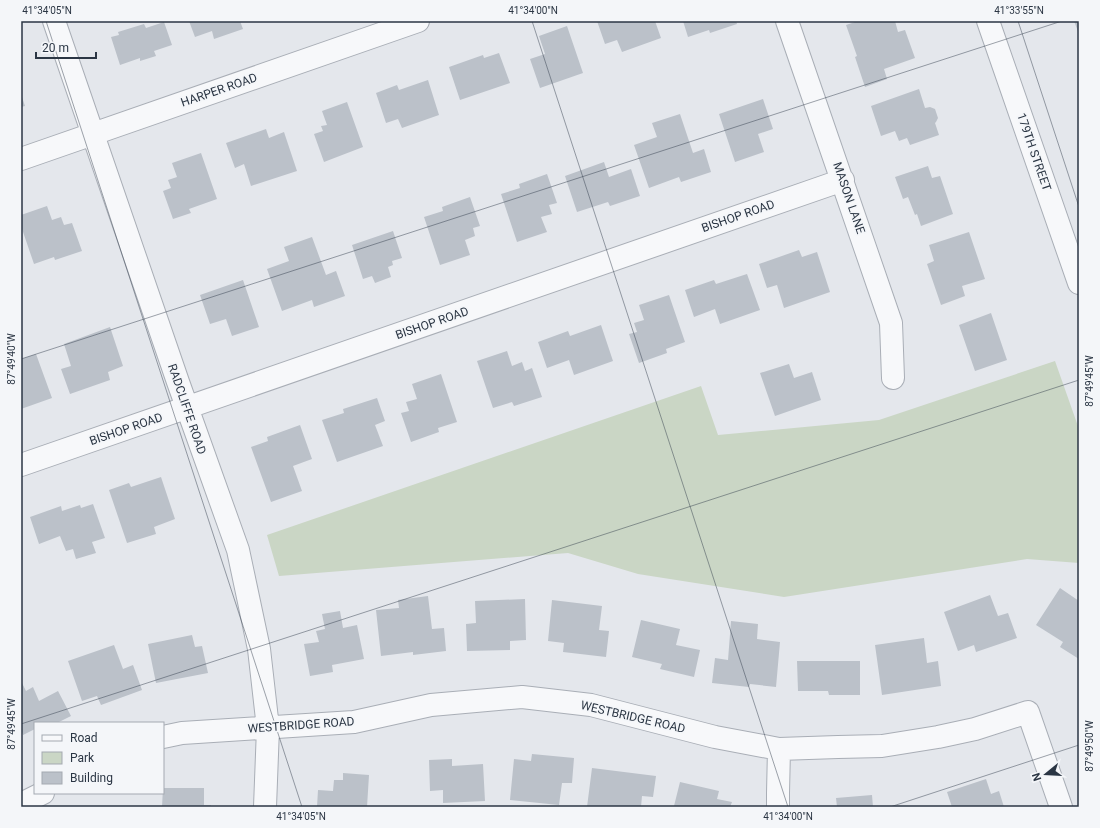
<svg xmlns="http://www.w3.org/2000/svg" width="1100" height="828" viewBox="0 0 1100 828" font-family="Roboto,sans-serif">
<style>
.green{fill:#cad6c5}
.building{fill:#bbc1c9}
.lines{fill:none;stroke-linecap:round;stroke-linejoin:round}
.minor-casing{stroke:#a9aeb6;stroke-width:24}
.minor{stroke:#f7f8fa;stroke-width:22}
.ticks{fill:none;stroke:#2b3644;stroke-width:1;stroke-opacity:0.45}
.labels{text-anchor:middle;stroke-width:3.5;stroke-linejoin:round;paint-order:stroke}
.street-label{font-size:12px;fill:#2b3644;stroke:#f4f6f9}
.neatline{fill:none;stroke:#2b3644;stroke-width:1.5}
.ticks-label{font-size:10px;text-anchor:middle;fill:#2b3644}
</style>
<rect width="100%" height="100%" fill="#e4e7ec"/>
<path class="green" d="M1055 361 1079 429V563L1027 559 784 597 638 574 568 553 279 576 267 535 701 386 718 435 879 420Z"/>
<path class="building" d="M189 21H240L243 29 214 39 212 31 195 37Z
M597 21H655L661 38 622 52 617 40 605 44Z
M683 21H736L737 24 710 33 709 30 688 37Z
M858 21H895L898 32 905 30 915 58 884 69 887 79 865 87 855 57 857 56 846 25Z
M1074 21H1079V34Z
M164 22 172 45 154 51 156 56 140 61V58L120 65 111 37 119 35 118 32 144 24 146 28Z
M567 26 583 73 540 88 530 59 545 54 539 36Z
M499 53 510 83 460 100 449 67 483 55 484 58Z
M428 80 439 115 402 128 398 119 386 123 376 93 397 85 399 90Z
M919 89 925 108 930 107 935 109 938 118 936 122 935 123 939 135 910 145 907 138 899 141 895 131 881 136 871 106Z
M21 94 25 106 21 107Z
M763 99 773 129 758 134 764 152 735 162 719 114Z
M347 102 363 147 324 162 314 134 323 131 321 126 327 125 322 111Z
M680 114 693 153 704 149 711 172 681 182 679 177 649 188 634 145 657 137 652 123Z
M266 129 269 138 284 132 297 171 251 186 244 164 235 168 226 143Z
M201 153 217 199 189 209 191 213 173 219 163 191 171 188 168 180 177 177 172 163Z
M604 162 609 177 631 169 640 196 610 206 608 202 577 212 565 176Z
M928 166 932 178 940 176 953 214 921 226 917 214 915 215 908 197 903 199 895 177Z
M547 174 557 203 549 205 552 214 541 217 547 232 517 242 501 194 520 188 519 184Z
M470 197 480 226 473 228 475 236 465 240 470 255 440 265 424 217 443 211 442 207Z
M47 206 52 220 61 217 64 225 72 223 82 251 55 260 54 257 34 264 21 226V215Z
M393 231 402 258 392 261 393 265 388 267 391 277 375 283 372 276 363 279 352 245Z
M969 232 985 279 962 286 965 296 941 305 927 264 934 261 929 245Z
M312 237 326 275 336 271 345 296 314 307 312 300 282 311 267 269 289 261 284 247Z
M799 250 802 257 817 252 830 292 784 308 777 285 767 288 759 264Z
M747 274 760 310 720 324 715 309 694 317 685 290 714 280 716 284Z
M243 280 259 327 232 336 226 319 210 324 200 295Z
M669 295 685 342 666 349 667 353 639 363 629 334 637 332 634 323 644 320 639 305Z
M991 313 1007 360 975 371 959 325Z
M601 325 613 361 574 375 569 360 547 368 538 342 568 331 570 336Z
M110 327 123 366 108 372 110 380 70 394 61 369 71 366 64 344Z
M507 351 512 366 522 362 525 371 532 368 542 397 514 406 512 402 493 408 477 361Z
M36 354 52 398 21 409V359Z
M789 364 794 378 812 372 821 400 775 416 760 373Z
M441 374 457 422 438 428 439 432 411 442 401 413 409 411 406 402 417 399 412 384Z
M377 398 385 421 375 425 383 446 337 462 322 420 344 413 343 409Z
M300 425 312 459 293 466 302 491 271 502 251 447 268 441 267 437Z
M161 477 175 519 154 527 156 534 127 543 109 490 129 483 131 487Z
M93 504 105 538 92 542 96 553 76 559 73 549 66 551 60 536 39 544 30 517 61 506 62 511 80 505 81 508Z
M1060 588 1079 601V659L1060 647 1063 642 1036 625Z
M990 595 998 616 1008 613 1017 638 976 652 974 645 958 651 944 612Z
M428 596 432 629 444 628 446 651 413 655V652L381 656 376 610 399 608 398 600Z
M525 599 526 640 510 641V650L467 651 466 624 476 623 475 601Z
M552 600 602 606 599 630 609 631 606 657 563 652 564 643 548 641Z
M340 611 343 628 357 625 364 659 332 665 333 672 310 676 304 644 319 642 316 631 325 629 322 614Z
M641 620 680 629 676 645 700 650 694 677 660 669 662 664 632 657Z
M731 621 758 624 757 639 780 642 776 687 750 684 749 687 712 683 715 658 728 660Z
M192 635 195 647 202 646 208 673 156 683 148 644Z
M924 638 927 663 938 661 941 686 882 695 875 645Z
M114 645 123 669 133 665 142 690 101 705 97 696 82 701 68 661Z
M797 661H860V695H829L828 691H798Z
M21 681 26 691 33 687 39 701 58 691 71 716 57 723H35V729L23 735 22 732 21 733Z
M532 754 574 758 572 783H562L559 805 510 800 514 759 531 761Z
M452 759V766L483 764 485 801 443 803V790L430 791 429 760Z
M592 768 656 776 653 797 642 796 641 807H587Z
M343 773 369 775 367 807H317L318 790 333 791 334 780H343Z
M986 779 991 794 999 791 1004 807H952L947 792Z
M680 782 719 791 717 799 732 802 730 807H680L674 806Z
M163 788H204V805H211V807H162Z
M872 795 873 807H837L836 798Z"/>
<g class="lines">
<g class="minor-casing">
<path id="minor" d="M54 21 178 382 238 550 259 649 268 728 265 807
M787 21 891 323 893 378
M988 21 1079 283
M21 159 418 21
M21 465 843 180
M163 737 182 733 354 722 431 705 522 697 591 705 715 737 779 749 838 747 882 746 938 737 975 729 1028 712 1061 807
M21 804 43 793
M778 807V793L779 749"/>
</g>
<use href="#minor" class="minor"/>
</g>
<path class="ticks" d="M46 21 302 807M532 21 788 807M1018 21 1079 207M21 359 1062 21M21 724 1079 380M890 807 1079 745"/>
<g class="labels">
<g class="street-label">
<text transform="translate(219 90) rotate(-19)" y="4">HARPER ROAD</text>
<text transform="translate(1034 152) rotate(71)" y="4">179TH STREET</text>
<text transform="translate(849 198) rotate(71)" y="4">MASON LANE</text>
<text transform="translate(738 216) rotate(-19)" y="4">BISHOP ROAD</text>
<text transform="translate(432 323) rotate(-19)" y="4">BISHOP ROAD</text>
<text transform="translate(187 409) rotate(71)" y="4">RADCLIFFE ROAD</text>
<text transform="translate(126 429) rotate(-19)" y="4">BISHOP ROAD</text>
<text transform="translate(633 717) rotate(13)" y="4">WESTBRIDGE ROAD</text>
<text transform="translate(301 725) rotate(-4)" y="4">WESTBRIDGE ROAD</text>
</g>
</g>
<rect width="1100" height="828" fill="none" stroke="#f4f6f9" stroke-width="44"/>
<rect x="34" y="722" width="130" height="72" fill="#f4f6f9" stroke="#a4a9b1"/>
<rect x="42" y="735" width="20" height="6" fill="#f7f8fa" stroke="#a4a9b1"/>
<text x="70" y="742" font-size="12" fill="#2b3644">Road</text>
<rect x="42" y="752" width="20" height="12" fill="#cad6c5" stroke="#a4a9b1"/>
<text x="70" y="762" font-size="12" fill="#2b3644">Park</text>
<rect x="42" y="772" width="20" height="12" fill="#bbc1c9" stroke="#a4a9b1"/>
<text x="70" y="782" font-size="12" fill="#2b3644">Building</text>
<g transform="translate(1046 774) rotate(252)" stroke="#f4f6f9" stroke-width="3" paint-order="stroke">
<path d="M0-3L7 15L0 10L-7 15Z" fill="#2b3644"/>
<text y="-6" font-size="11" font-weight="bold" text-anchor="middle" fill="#2b3644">N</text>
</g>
<path d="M36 52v6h60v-6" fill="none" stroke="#2b3644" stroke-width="2"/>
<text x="42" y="52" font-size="12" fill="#2b3644" stroke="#f4f6f9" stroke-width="3" paint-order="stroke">20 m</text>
<rect x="22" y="22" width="1056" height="784" class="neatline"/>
<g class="ticks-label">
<text x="47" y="14">41°34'05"N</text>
<text x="533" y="14">41°34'00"N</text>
<text x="1019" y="14">41°33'55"N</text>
<text transform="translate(11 359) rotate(-90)" y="4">87°49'40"W</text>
<text transform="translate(1089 381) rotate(-90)" y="4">87°49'45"W</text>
<text transform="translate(11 724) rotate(-90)" y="4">87°49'45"W</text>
<text transform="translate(1089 746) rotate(-90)" y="4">87°49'50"W</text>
<text x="301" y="820">41°34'05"N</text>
<text x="788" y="820">41°34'00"N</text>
</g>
</svg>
